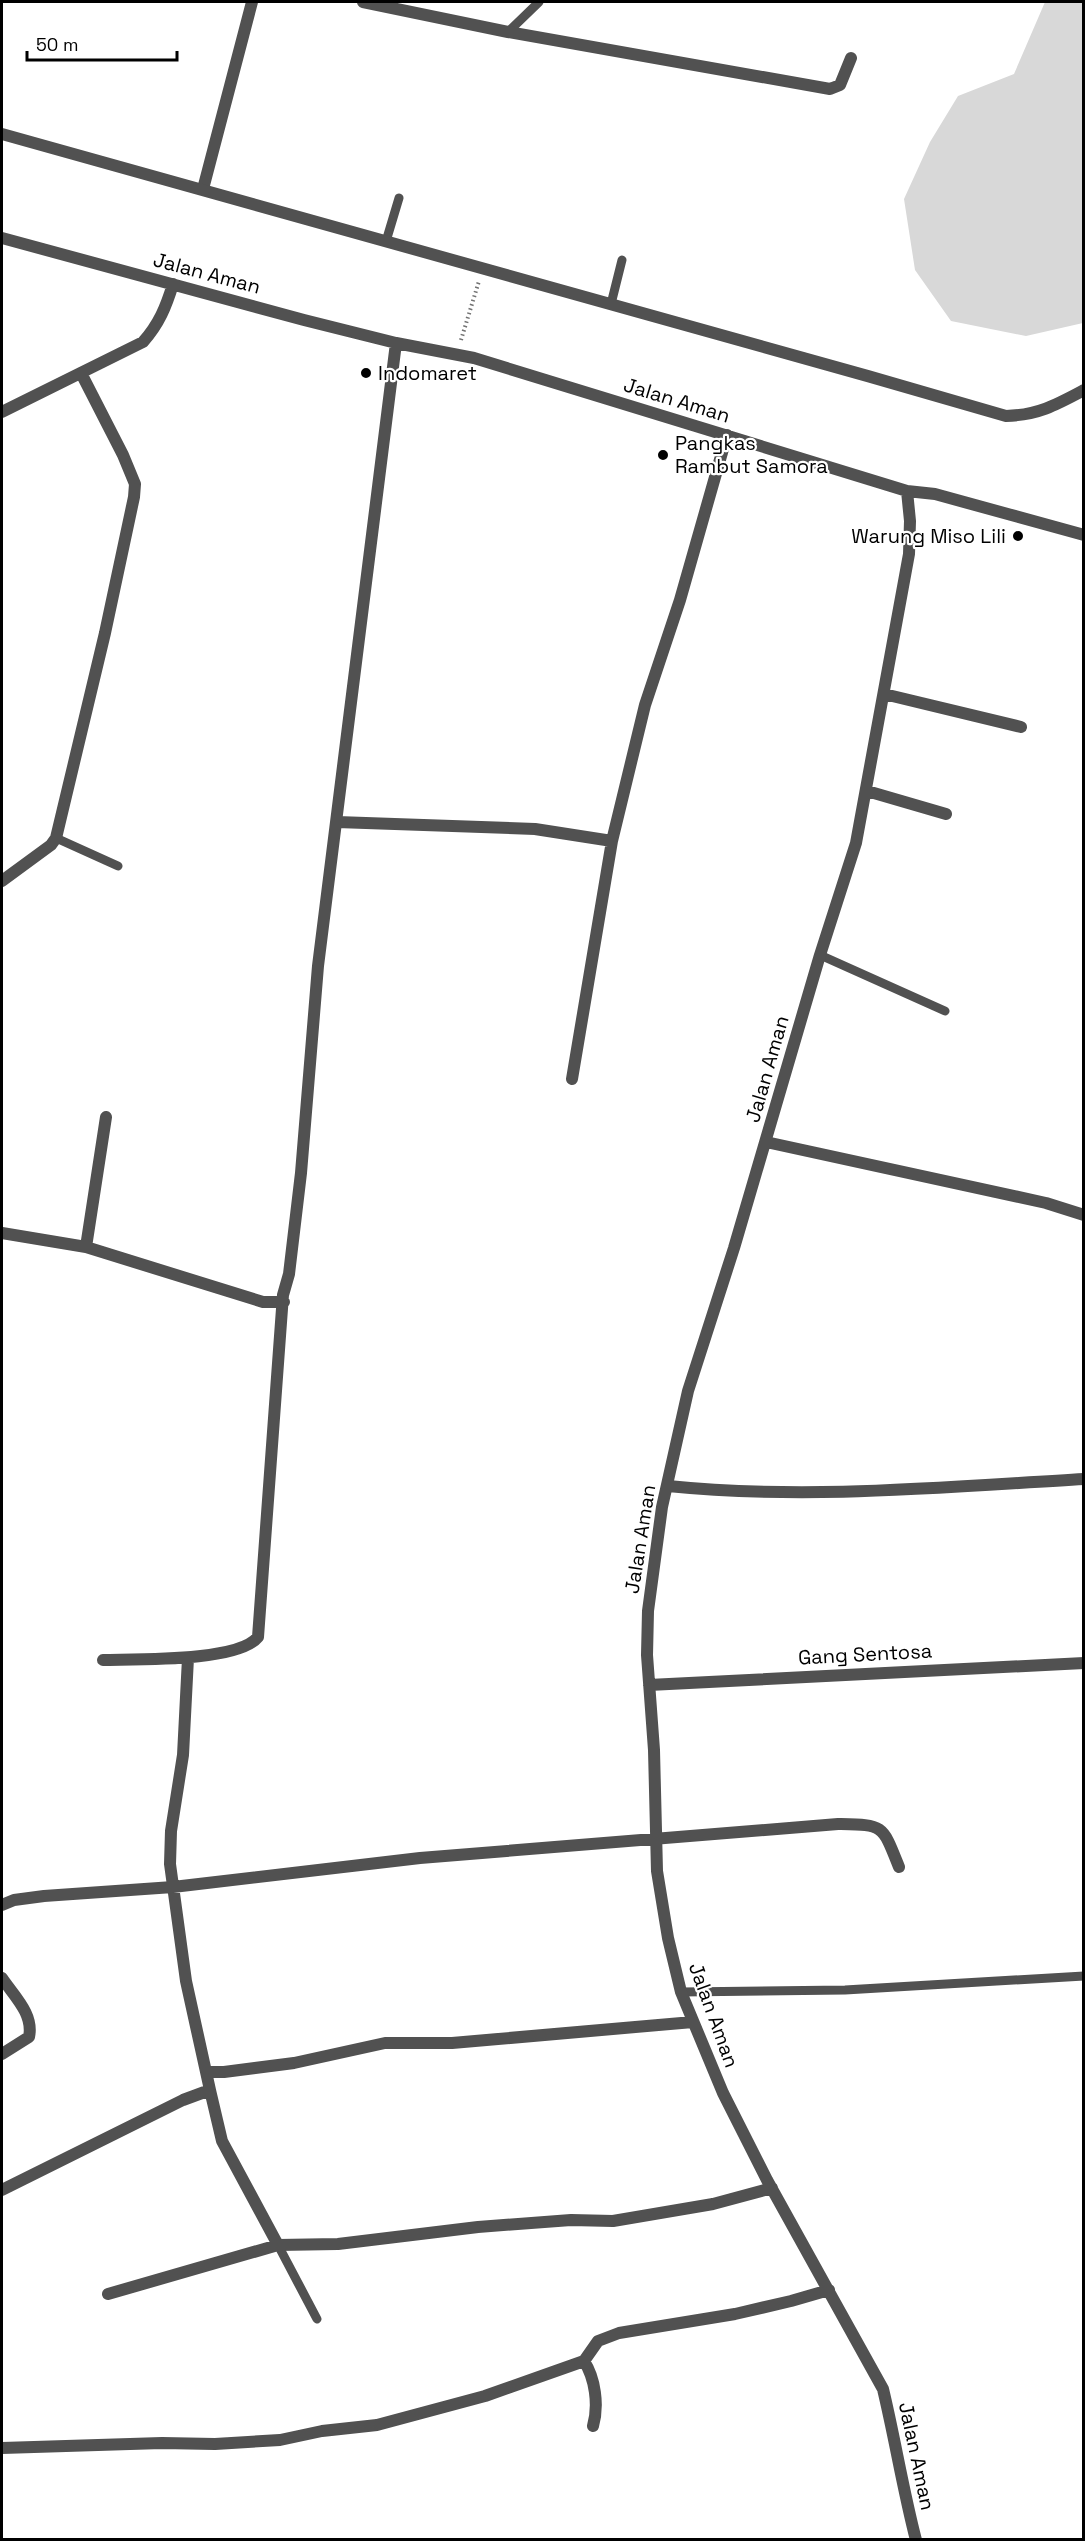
<svg xmlns="http://www.w3.org/2000/svg" width="1085" height="2541" viewBox="0 0 1085 2541" font-family="'Space Grotesk',sans-serif">
<style>
.green{fill:#d8d8d8}
.lines{fill:none;stroke-linecap:round;stroke-linejoin:round}
.path{stroke:#737373;stroke-width:4;stroke-dasharray:1.5 3;stroke-linecap:butt}
.service{stroke:#515151;stroke-width:9}
.minor{stroke:#515151;stroke-width:12}
.tertiary{stroke:#515151;stroke-width:12}
.poi-dot{fill:#000;stroke:#fff;stroke-width:2}
.labels{text-anchor:middle;stroke-width:4.5;stroke-linejoin:round;paint-order:stroke}
.street-label{font-size:20px;fill:#000;stroke:#fff}
.poi-label{font-size:20px;fill:#000;stroke:#fff;text-anchor:start}
</style>
<rect width="100%" height="100%" fill="#fff"/>
<path class="green" d="M1045 2H1083V323L1026 336 951 321 915 270 904 199 930 142 958 96 1014 74Z"/>
<g class="lines">
<path class="path" d="M461 340 479 281"/>
<path class="service" d="M508 32 539 2
M387 238 399 198
M611 304 622 260
M56 838 118 866
M820 955 945 1011
M681 1992 845 1990 1084 1976
M278 2245 317 2319"/>
<path class="minor" d="M363 2 508 32 830 89 840 85 851 58
M203 189 252 2
M2 238 304 320 396 343 474 358 907 491 935 494 1084 535
M2 412 143 342C159 324 166 307 173 284
M907 491 910 521 909 554 856 843 820 955 734 1248 688 1391 662 1507 648 1611 647 1655 654 1750 657 1871 668 1938 681 1992 723 2093 767 2180 883 2389C895 2439 903 2490 916 2540
M884 694 1021 727
M867 791 946 814
M337 822 535 829 612 841
M2 881 51 845 56 838 105 633 134 497 135 484 123 455 81 373
M572 1079 612 841 645 705 680 600 727 435
M766 1142 1046 1203 1084 1215
M2 1233 86 1247 263 1302H284
M86 1247 106 1117
M668 1486C806 1500 945 1487 1084 1479
M103 1660C135 1659 238 1662 258 1637L283 1295 289 1274 301 1173 318 966 396 343
M649 1685 1084 1663
M2 1905 14 1900 44 1896 173 1887 420 1858 838 1824C884 1825 882 1824 899 1867
M2 1978C14 1996 34 2014 29 2037L2 2054
M206 2072H224L294 2063 385 2043H452L693 2022
M210 2090 222 2141 278 2245
M2 2190 183 2100 210 2090 186 1981 170 1864 171 1831 183 1755 188 1658
M108 2294 278 2245 338 2244 478 2227 571 2220 613 2221 713 2204 772 2188
M584 2361C595 2378 599 2405 593 2426
M2 2448 162 2443 215 2444 280 2440 322 2431 377 2425 485 2396 584 2361 598 2341 619 2333 735 2314 791 2301 829 2290"/>
<path class="tertiary" d="M2 134C337 225 672 319 1006 416 1038 415 1056 405 1084 390"/>
</g>
<g class="poi-dot">
<circle cx="366" cy="373" r="6"/>
<circle cx="663" cy="455" r="6"/>
<circle cx="1018" cy="536" r="6"/>
</g>
<g class="labels">
<g class="street-label">
<text transform="translate(207 273) rotate(15)" y="7">Jalan Aman</text>
<text transform="translate(677 400) rotate(17)" y="7">Jalan Aman</text>
<text transform="translate(767 1069) rotate(-74)" y="7">Jalan Aman</text>
<text transform="translate(640 1539) rotate(-81)" y="7">Jalan Aman</text>
<text transform="translate(865 1654) rotate(-3)" y="7">Gang Sentosa</text>
<text transform="translate(714 2015) rotate(70)" y="7">Jalan Aman</text>
<text transform="translate(917 2456) rotate(78)" y="7">Jalan Aman</text>
</g>
<g class="poi-label">
<text x="378" y="380">Indomaret</text>
<text x="675" y="450">Pangkas<tspan x="675" dy="23">Rambut Samora</tspan></text>
<text x="1006" y="543" text-anchor="end">Warung Miso Lili</text>
</g>
</g>
<rect width="1085" height="2541" fill="none" stroke="#000000" stroke-width="6"/>
<path d="M27 51v9h150v-9" fill="none" stroke="#000000" stroke-width="3"/>
<text x="36" y="51" font-size="18" fill="#000000" stroke="#ffffff" stroke-width="4.5" paint-order="stroke">50 m</text>
</svg>
